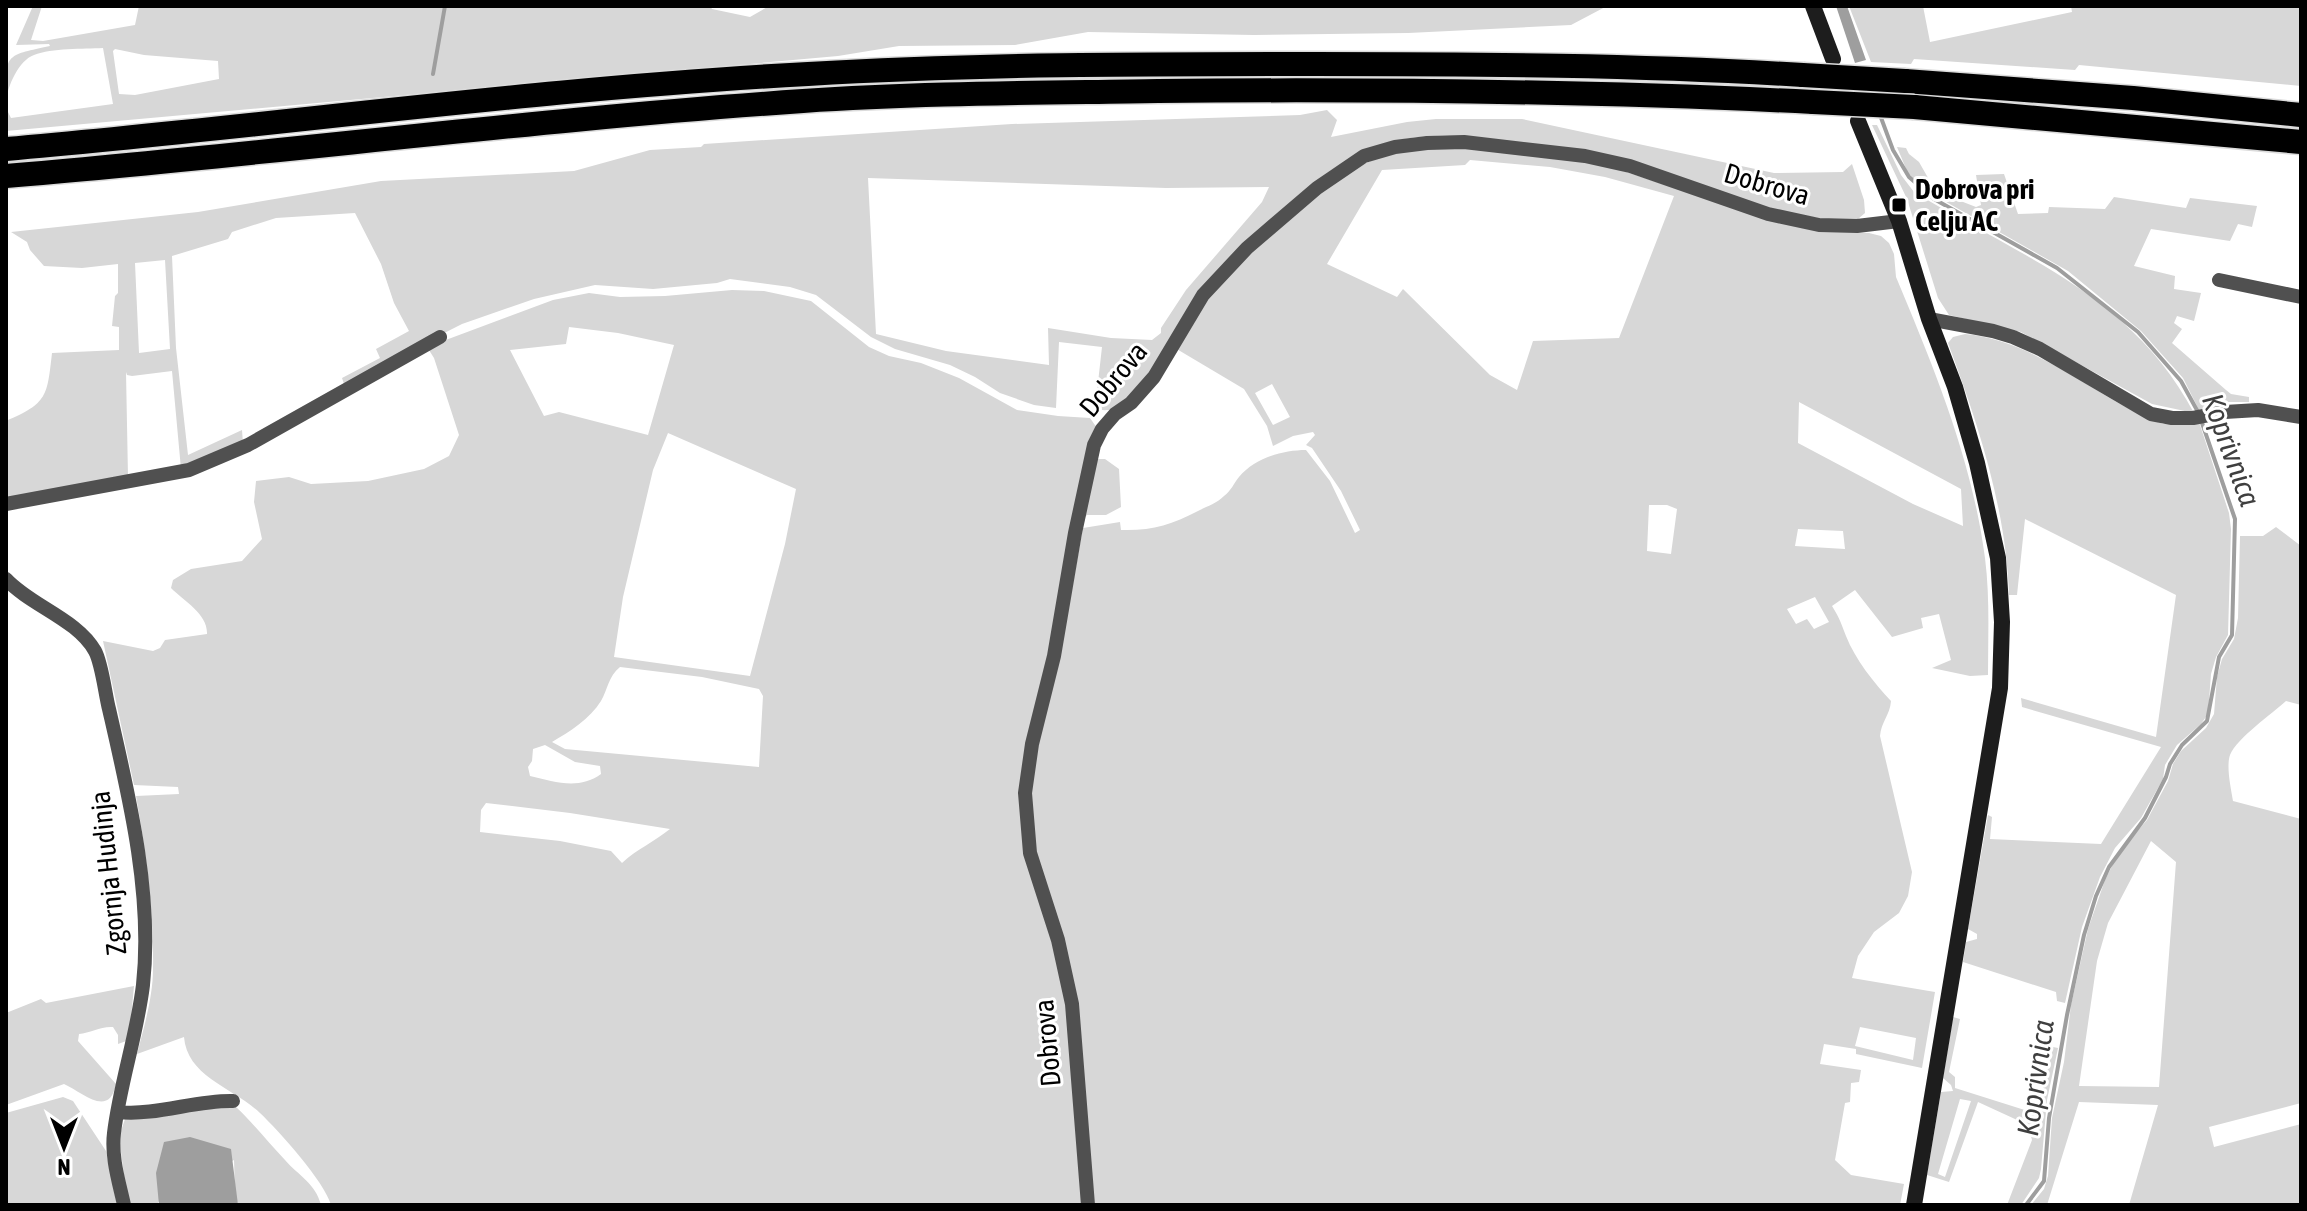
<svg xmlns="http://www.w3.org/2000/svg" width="2307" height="1211" viewBox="0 0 2307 1211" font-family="'Asap Condensed',sans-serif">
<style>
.green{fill:#d7d7d7;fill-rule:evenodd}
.water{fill:#9e9e9e}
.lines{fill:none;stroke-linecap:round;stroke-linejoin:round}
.stream{stroke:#9e9e9e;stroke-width:4}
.highway-casing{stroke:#dbdbdb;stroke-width:27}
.street{stroke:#505050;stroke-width:14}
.secondary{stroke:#1d1d1d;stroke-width:16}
.highway{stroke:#000;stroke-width:24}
.highway-bridge-casing{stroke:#dbdbdb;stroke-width:27;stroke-linecap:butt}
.highway-bridge{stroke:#000;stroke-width:24}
.poi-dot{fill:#000;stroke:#fff;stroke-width:3}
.labels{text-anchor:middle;stroke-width:6;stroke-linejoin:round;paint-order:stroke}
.street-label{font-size:28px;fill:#000;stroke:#fff}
.poi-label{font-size:28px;font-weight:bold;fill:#000;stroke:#fff;text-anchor:start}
.water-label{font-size:30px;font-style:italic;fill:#3f3f3f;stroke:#fff}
</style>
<rect width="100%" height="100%" fill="#fff"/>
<path class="green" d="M33 6H42L31 40 43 41 135 25 139 6H710L712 9 750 17 769 6H1607L1571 25 1408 33 1254 35 1088 32 1015 45 899 46 838 56 6 131V108L11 118 113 104 103 48C83 49 52 48 34 55 19 60 7 87 6 102 6 54 3 56 50 46L49 44 16 45ZM115 49 144 55 218 61 219 79 135 95 119 94 113 51Z
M1849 6H1923L1930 42 2072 12 2071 6H2301V86L2079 65 2075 70 1914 59 1911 64 1871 62Z
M1327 110 1337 120 1331 137 1407 122 1436 119H1522L1774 173 1843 172 1852 164 1864 200 1865 213 1858 219 1827 220 1764 207 1642 165 1451 136C1369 132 1321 173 1265 226 1249 242 1230 256 1216 273 1190 303 1146 397 1113 409 1106 411 1101 410 1095 409L1102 347 1059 342 1056 408 1034 405 1000 393 975 377 950 365 895 349 871 337 816 295 790 287 730 279 717 283 653 289 595 285 534 299 462 324 344 384 342 378 380 358 376 349 409 331 394 303 381 264 355 213 276 218 232 232 228 239 172 256 176 348 188 455 242 430 243 444 181 469 172 371 132 376 127 375 126 372 128 477 6 499V421C48 403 47 396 52 353L119 350V327L112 326 115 296 118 293V264L82 268 44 266 30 250 27 242 11 232 198 212 381 181 574 171 650 150 701 147 704 144 1012 124 1300 115ZM868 178 1166 188 1269 187 1262 202 1186 290 1161 328V333L1152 340 1111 338 1048 328 1049 365 946 351 876 334ZM165 260 170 349 139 353 135 263Z
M1872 125H1877L1901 175 1914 192C2021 257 2132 295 2194 413L2152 404 2021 332 1949 315 1938 298 1907 199Z
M1459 147 1564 158 1614 168 1777 222 1818 231 1869 233 1881 236 1889 243 1894 254 1896 277C1934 368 1972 459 1985 558 1990 597 1988 636 1988 675L1970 676 1932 668 1951 660 1939 614 1921 618 1923 628 1892 637 1855 590 1832 606C1840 619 1841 623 1846 636 1855 659 1874 683 1891 701 1890 715 1881 722 1880 736L1912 872 1908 896 1899 913 1874 932 1858 956 1852 978 1935 992 1922 1068 1856 1054V1049L1824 1044 1820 1064 1861 1070 1859 1082 1851 1083 1850 1102 1845 1103 1835 1160 1851 1175 1904 1184 1900 1205H331C325 1182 278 1130 260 1113 234 1088 187 1077 184 1037L137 1054C144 1027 153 997 153 969 154 912 146 852 136 796L179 794 178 787 134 785 103 641 153 651 160 648 165 640 207 634C208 614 184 601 171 588L173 580 191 569 242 561 262 539 254 502 256 481 289 477 311 484 368 481 424 469 449 456 459 435 434 358 427 347 553 300 589 293 620 297 665 296 732 290 764 291 811 301 869 347 889 356 921 363 959 378 1017 410 1058 416 1090 418 1097 428 1095 459H1105L1119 469 1121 507 1106 515H1087L1077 525 1057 671 1083 528 1120 522 1121 530C1151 531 1171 525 1198 511 1207 506 1216 504 1224 496 1231 491 1234 483 1239 477 1255 458 1283 450 1306 450L1330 481 1355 533 1360 530 1341 491 1312 448 1306 445 1315 435 1313 432 1293 436 1273 446 1267 426 1244 389 1175 348 1216 284 1336 177 1379 157 1401 151ZM1470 160 1550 167 1605 177 1674 196 1619 338 1533 341 1517 390 1490 375 1403 289 1397 297 1327 264 1382 170 1465 165ZM569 327 618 333 674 345 648 435 559 412 544 416 510 350 566 344ZM1272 384 1290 417 1273 425 1255 393ZM1799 402 1961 489 1963 526 1913 504 1798 443ZM668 433 796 489 785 544 750 676 614 657 623 597 653 470ZM1649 505H1667L1677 509 1671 554 1647 551ZM1798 529 1843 531 1845 549 1795 546ZM1815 597 1829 622 1814 629 1807 619 1796 624 1787 609ZM620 667 702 677 759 689 763 696 759 767 565 749 552 742C569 732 590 719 601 701 608 689 608 677 620 667ZM545 745 575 762 600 766 601 774C579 790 555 782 530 776L528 767 532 761 533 749ZM486 803 570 813 670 829C654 842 637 849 622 863L611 851 560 841 480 832 481 810ZM1860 1027 1916 1038 1913 1060 1855 1046Z
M1897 147 1906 148 1909 154 1919 162 1931 183 1958 200 1976 207 1981 205 1976 175 2004 174 2018 214 2048 213 2049 207 2105 209 2114 197 2186 208 2190 198 2257 206 2252 227 2238 224 2230 241 2151 229 2134 266 2175 276 2174 289 2201 293 2194 321 2177 316 2174 323 2182 329 2172 343 2226 390 2231 394 2249 397V402H2226L2200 412 2183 378 2141 331 2068 271 1918 186 1907 171Z
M1965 334C2032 340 2088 390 2147 418L2163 424 2199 422 2229 513 2231 529 2228 635 2216 657 2211 674 2208 714 2201 724 2177 745 2165 765 2163 779 2141 818 2115 848 2100 877 2082 927 2065 1003 2057 1001 2056 992 1963 962 1966 942 1977 939V934L1968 929 1988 815 1992 817 1990 839 2101 844 2161 747 2022 707 2021 698 2156 737 2176 595 2025 519 2017 595H2009C2006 507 1978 424 1948 343L1953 337Z
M2276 527 2301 546V705L2286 701C2272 714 2237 738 2230 755 2226 767 2231 788 2233 801L2301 819V1103L2209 1127 2214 1147 2301 1124V1205H2129L2158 1105 2079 1102 2047 1205H2031L2044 1189 2048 1176 2052 1118 2064 1062 2071 1005 2088 929 2105 880 2119 852 2147 820 2168 781 2173 764 2181 751 2206 728 2214 714 2217 677 2222 659 2234 639 2238 618 2240 536H2263ZM2151 841 2176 862 2159 1087 2079 1086 2097 961 2108 923Z
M134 986 129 1040 118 1044V1035L113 1027C101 1026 90 1033 79 1034L78 1041 116 1084C109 1119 82 1092 64 1084L6 1105V1013L41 999 46 1003Z
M1953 1017 1960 1019 1949 1072 1955 1077V1088L2031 1112 2039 1106 2053 1047 2058 1048 2047 1100 2041 1169 2039 1178 2021 1205H2007L2032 1140 2028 1125 1978 1102 1949 1182 1927 1175 1941 1092 1953 1091 1951 1085 1943 1078ZM1960 1099 1971 1101 1945 1177 1938 1174Z
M63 1097 73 1101 106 1151 117 1205H6V1113Z
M236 1107C254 1124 268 1142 285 1160 298 1175 316 1184 321 1205H238L235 1193 234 1160 158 1202 159 1205H128L119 1137 125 1119 136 1112Z"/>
<path class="water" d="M1836 6H1847L1866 60 1855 63Z
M190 1137 231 1149 238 1205H159L156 1173 164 1142Z"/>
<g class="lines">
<path class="stream" d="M433 74 445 6
M1880 115 1893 150 1909 177 1934 199 2057 268 2138 332 2181 381 2198 412
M2026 1205 2044 1181 2049 1118 2067 1015 2084 935 2096 896 2109 867 2145 818 2166 777 2170 764 2182 745 2207 721 2219 657 2232 635 2235 519 2201 420"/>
<g class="highway-casing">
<path id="highway" d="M1905 81 2133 98 2301 115
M1914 107 2301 142
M6 149C273 126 540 88 808 74 977 64 1145 64 1314 64 1477 64 1640 65 1803 75
M6 176C272 154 537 119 803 101 921 93 1040 93 1158 91 1376 89 1595 91 1813 102"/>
</g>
<path class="street" d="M2219 280 2301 297
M1929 319 1993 331 2013 337 2040 349 2151 414 2172 418H2193L2225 412 2258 410 2301 417
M6 504 189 470 248 445 440 337
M6 579C31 606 77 619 95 651 102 664 105 693 109 709 129 796 153 895 143 985 137 1035 120 1083 114 1133 111 1157 119 1182 124 1205
M118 1112C157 1116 195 1100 233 1101
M1088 1205 1072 1004 1058 940 1030 853 1025 793 1032 744 1054 656 1075 533 1094 445 1102 429 1115 414 1131 403 1154 377 1203 295 1247 248 1317 188 1364 156 1395 147 1427 143 1464 142 1585 156 1630 166 1768 214 1819 225 1857 226 1899 221"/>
<path class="secondary" d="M1813 6 1833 59
M1858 121 1899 221 1929 319 1955 387 1977 463 1998 558 2002 622 2000 688 1914 1205"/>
<use href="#highway" class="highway"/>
<g class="highway-bridge-casing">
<path id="highway-bridge" d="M1803 75 1905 81
M1813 102 1914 107"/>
</g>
<use href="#highway-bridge" class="highway-bridge"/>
</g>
<rect class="poi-dot" x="1891" y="197" width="16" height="16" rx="4"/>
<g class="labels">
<g class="street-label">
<text transform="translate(1767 184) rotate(16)" y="10">Dobrova</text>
<text transform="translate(1113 379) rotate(-50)" y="10">Dobrova</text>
<text transform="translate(108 873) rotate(-96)" y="10">Zgornja Hudinja</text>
<text transform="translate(1047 1043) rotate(-95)" y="10">Dobrova</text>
</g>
<g class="poi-label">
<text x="1915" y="199">Dobrova pri<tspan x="1915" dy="32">Celju AC</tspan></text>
</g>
<g class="water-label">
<text transform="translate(2231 450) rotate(70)" y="10">Koprivnica</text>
<text transform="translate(2036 1078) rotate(-82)" y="10">Koprivnica</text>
</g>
</g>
<rect width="2307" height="1211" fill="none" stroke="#000000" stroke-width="16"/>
<g transform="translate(64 1147) rotate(180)" stroke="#ffffff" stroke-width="6" paint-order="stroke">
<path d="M0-6L14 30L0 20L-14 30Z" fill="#000000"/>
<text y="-12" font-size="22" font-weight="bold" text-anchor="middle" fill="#000000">N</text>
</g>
</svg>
